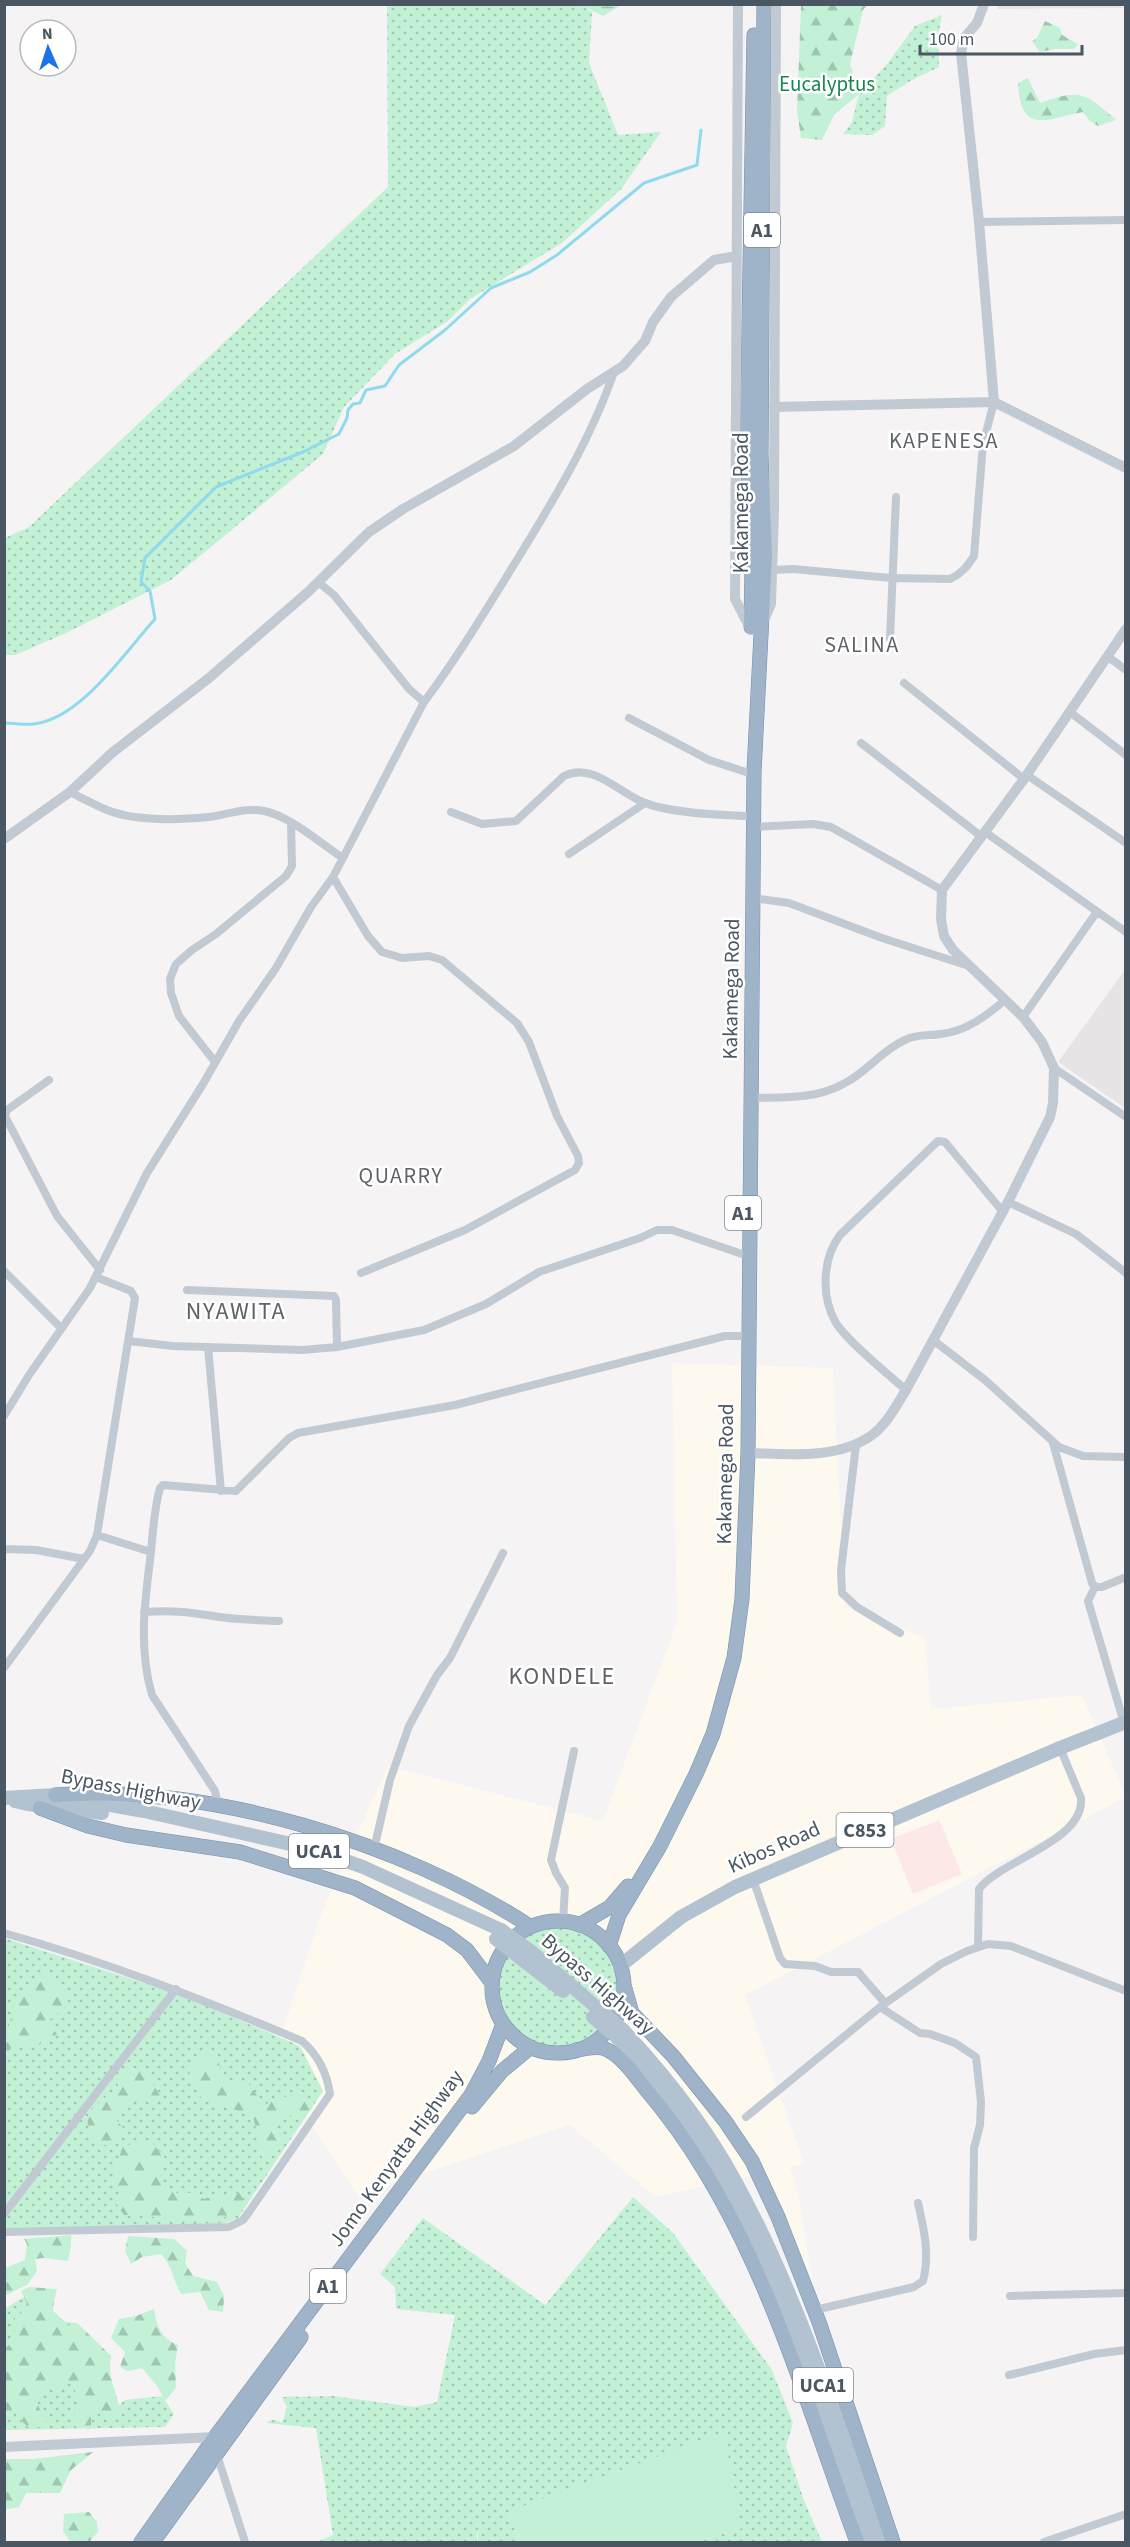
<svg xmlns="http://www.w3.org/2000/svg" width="1130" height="2547" viewBox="0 0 1130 2547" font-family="'Source Sans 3',sans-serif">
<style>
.commercial{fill:#fdf9ef}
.education{fill:#e6e4e5}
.medical{fill:#fce8e6}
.grass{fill:url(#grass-dots)}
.forest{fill:url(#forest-firs)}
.wetland{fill:url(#wetland-marsh)}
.pitch{fill:#c3f1d5}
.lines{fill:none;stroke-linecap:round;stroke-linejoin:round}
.stream{stroke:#90daee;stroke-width:3}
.trunk-casing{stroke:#7690ad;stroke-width:15}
.minor{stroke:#c1cad2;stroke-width:8}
.tertiary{stroke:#c1cad2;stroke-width:10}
.primary{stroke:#b3c2d1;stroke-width:14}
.trunk{stroke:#9fb4c9;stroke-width:14}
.primary-bridge{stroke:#b3c2d1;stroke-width:14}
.labels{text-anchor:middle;stroke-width:5;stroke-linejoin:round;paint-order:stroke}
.shield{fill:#fff;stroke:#808990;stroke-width:1.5}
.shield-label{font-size:20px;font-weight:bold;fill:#4a5661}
.park-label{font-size:21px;fill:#17864f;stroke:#fff}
.street-label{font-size:21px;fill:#4a5661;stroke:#fff}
.neighbourhood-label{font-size:22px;letter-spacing:1.5px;fill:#5f6368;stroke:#fff}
.quarter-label{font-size:24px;letter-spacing:1.5px;fill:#5f6368;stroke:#fff}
</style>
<defs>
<pattern id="grass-dots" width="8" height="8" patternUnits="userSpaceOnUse" patternTransform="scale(1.5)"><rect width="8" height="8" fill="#c3f1d5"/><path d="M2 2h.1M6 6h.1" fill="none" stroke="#a0c6b0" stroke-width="1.8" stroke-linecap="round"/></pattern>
<pattern id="forest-firs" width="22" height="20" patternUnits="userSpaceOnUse" patternTransform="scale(1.5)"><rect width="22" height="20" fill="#c3f1d5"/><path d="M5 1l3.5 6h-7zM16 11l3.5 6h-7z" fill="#a0c6b0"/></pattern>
<pattern id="wetland-marsh" width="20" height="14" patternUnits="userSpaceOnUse" patternTransform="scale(1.5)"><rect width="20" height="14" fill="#c3f1d5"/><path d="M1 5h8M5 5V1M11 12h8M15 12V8" fill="none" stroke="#a0c6b0"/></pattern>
</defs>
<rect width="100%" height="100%" fill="#f5f3f3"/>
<path class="commercial" d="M672 1363 833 1368 845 1607 925 1638 931 1709 1082 1695 1125 1794 1126 1797 745 1995 804 2164 790 2167 799 2197 817 2311 755 2175 655 2197 570 2125 357 2195 306 2117 269 2070 323 1909 388 1766 603 1821 677 1622Z"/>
<path class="education" d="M1123 4V8L998 9 997 5Z
M1125 970V1108L1058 1062Z"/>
<path class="medical" d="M939 1820 962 1874 913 1894 891 1839Z"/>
<path class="grass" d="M580 5 592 12 589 63 618 135 661 132 621 189 562 243 470 299 448 321 395 354 344 407 323 454 171 580 64 634 15 655H5L4 539 7 537 29 527 388 187 387 5Z
M942 15 938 36 939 67 910 81 887 96 885 126 872 135 843 134 852 122 859 94 887 64 915 26Z
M496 1987a61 61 0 1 1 122 0a61 61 0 1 1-122 0Z
M4 1938 181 1995 300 2046 323 2091 238 2218 225 2223 5 2230Z
M633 2197 673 2233 772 2370 793 2423 786 2446 803 2498 822 2542H696L742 2528 509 2511 519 2542H478L477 2526V2542H317L333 2535 316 2428 266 2423C272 2419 276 2419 282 2423L287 2407 282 2398 284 2397 333 2396 414 2407 437 2402 455 2315 396 2309 395 2287 380 2274 423 2218 545 2305Z
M52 2289V2310L65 2322 77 2323 111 2356 108 2369 119 2405 125 2400 162 2396 174 2414 165 2427 5 2430 4 2309 24 2297Z"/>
<path class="forest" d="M801 5H867L863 10 850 64 859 94 834 115 822 140 801 138 797 111Z
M1045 21 1060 28 1062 35 1078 44 1074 49H1055L1040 52 1032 41 1037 38Z
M1028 78 1040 103C1080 89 1084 92 1116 120L1098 126 1090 121 1083 112C1046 119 1021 136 1018 83Z
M44 1974 61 1981 69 2004 47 2022 57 2034 38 2045 15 2044 5 2055V2029H8L15 2002Z
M210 2052 218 2056 221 2074 234 2082 246 2080 264 2105 278 2098 301 2094 313 2108 300 2119 284 2113 276 2127 288 2138 277 2152 262 2158 253 2115 202 2100 189 2072 197 2060Z
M130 2066 148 2075 163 2101H135L129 2099 117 2113V2121L126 2131 118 2139 101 2147C74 2119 92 2106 118 2088L117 2076Z
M150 2140 165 2158 160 2176 165 2186 177 2193H191L204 2199 243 2192 242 2208 225 2217 199 2220 124 2215 116 2203 123 2192 114 2184V2172L123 2146Z
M71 2235V2246L68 2261 43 2258 35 2259 37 2271 28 2284 5 2296V2268L25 2260 27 2244 24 2239Z
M128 2236 174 2239 187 2251 185 2263 193 2276 217 2282 224 2296 223 2312 209 2310 200 2292 181 2294C172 2278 174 2269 161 2254L142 2257 131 2264 125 2251Z
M29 2287 57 2289C53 2305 49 2316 63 2327L77 2323 111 2356C106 2378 119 2395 119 2417L101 2418 97 2406 91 2415V2429L74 2426 73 2416 80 2409 73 2383 52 2388 36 2398 40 2410 48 2419 41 2427H28L16 2415 13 2407 5 2423V2348L14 2342 15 2318 22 2312 27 2303 21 2291Z
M154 2309C157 2327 161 2338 178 2345L175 2364 176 2388 165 2401 158 2387 142 2368 128 2371 120 2367 125 2352 111 2338 119 2319 136 2316Z
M93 2452 71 2470 60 2493H26L19 2507 5 2510V2459H33Z
M89 2512 97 2522 98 2532 89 2542H70L63 2531 64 2514Z"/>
<path class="wetland" d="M580 5H621L603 16Z"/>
<path class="pitch" d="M724 2432 742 2528 696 2542H519L509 2511Z"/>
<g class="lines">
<path class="stream" d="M4 723C14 723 24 725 33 724 80 720 125 652 155 619L150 591 141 582 145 558 216 487 303 452 339 434 347 418 348 410 353 404 360 403 366 390 385 386 399 365 445 330 491 288 530 272 557 255 644 183 697 165 701 130"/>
<g class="trunk-casing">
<path id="trunk" d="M751 627 752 566 747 441 754 35
M55 1795C208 1783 403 1843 531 1927
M40 1808 88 1826 126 1835 240 1852 355 1888 447 1935 467 1950 492 1983
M492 1987a66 66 0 1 1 132 0a66 66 0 1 1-132 0Z
M579 1925 610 1907 628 1886
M609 1946 619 1915 660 1846 696 1774 713 1734 734 1658 742 1599 748 1453 754 772 765 556 761 455 764 4
M624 1985 632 2013 673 2056 725 2121 752 2161 778 2217 819 2322 893 2542
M576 2050C584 2049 595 2046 603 2048 622 2055 636 2077 648 2092 757 2221 800 2388 857 2542
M472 2107 502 2071 531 2047
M141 2542 215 2437 471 2095 489 2061 503 2024
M153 2542 301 2337"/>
</g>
<path class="minor" d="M979 222 1126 220
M773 570 793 569 891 578 950 579C961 574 967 567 974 556L983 444 994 402
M318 582 334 595 409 689 424 702C457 658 486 610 515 563 552 503 591 439 614 372
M890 639 896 497
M1107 656 1126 670
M904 683 1024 779
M1070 712 1126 755
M629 718 709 760 746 772
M861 743 982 837
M1027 775 1126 843
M70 792C82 798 95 805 107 810 137 822 178 820 209 817 227 815 245 807 264 811 290 816 320 843 343 858
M451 812 482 824 516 821 564 776C593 762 618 792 643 802 668 813 717 815 744 816
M753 827 813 824 831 827 942 890
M985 832 1126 932
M569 854 645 803
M333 877 368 936 382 952 402 958 429 956 442 960 517 1023 529 1042 557 1116 578 1156 579 1163 575 1170 465 1230 361 1273
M753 898 789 903 882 938 966 965
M1023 1017 1096 913
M215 1062 179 1016 171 993 170 979 176 964 192 950 216 934 286 876 292 866 291 824
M1054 1068 1126 1117
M49 1080 7 1110 5 1116 57 1216 100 1270
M751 1098C784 1097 815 1100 845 1083 867 1072 882 1050 905 1040 917 1034 928 1036 941 1034 967 1031 986 1016 1005 1000
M1008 1202 1076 1234 1126 1273
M4 1271 61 1328
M187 1290 334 1296 336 1300 337 1347
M933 1340 985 1380 1059 1447 1083 1456 1126 1457
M128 1341 173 1346 302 1350 337 1347 424 1330 486 1304 539 1272 640 1238 657 1230H672L742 1254
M208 1347 221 1491
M906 1390C888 1374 848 1342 836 1323 821 1297 822 1259 840 1235L938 1141 945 1142 1003 1212
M4 1416 29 1375 90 1288 147 1173 203 1084 239 1021 276 968 311 907 333 877 424 702
M1053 1443 1092 1583 1095 1587H1102L1126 1577
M856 1445 841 1570 842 1593 857 1607 900 1633
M97 1535 151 1552
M4 1549 36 1550 84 1559
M1095 1587 1088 1601 1124 1723
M144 1612C170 1610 188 1612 213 1616 235 1620 257 1620 279 1621
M4 1668 90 1551 97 1535 135 1298 131 1291 96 1277
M218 1805 215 1791 152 1695C138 1647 145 1600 151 1552 153 1531 154 1509 160 1488L163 1485 236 1491 289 1438 298 1433 455 1405 725 1336H741
M374 1849 390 1780 409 1726 437 1675 450 1658 503 1553
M753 1879 780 1958 785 1964 815 1966 831 1972H858L885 2003
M563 1921 565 1888 556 1873 551 1860 574 1751
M4 1933C107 1962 204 2000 302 2041 318 2055 327 2073 330 2094L249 2212 243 2220 229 2227 4 2232
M978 1947 979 1889C1001 1860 1085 1841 1081 1798L1060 1748
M880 2007 920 2033 930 2034 955 2043 976 2057 981 2102 980 2125 974 2148 973 2237
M746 2117 880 2007 941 1964 967 1951 988 1944 1011 1946 1126 1991
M4 2214 176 1989
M1010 2296 1126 2293
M815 2310 914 2287 923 2281C930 2255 924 2229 918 2203
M1009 2375 1094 2354 1126 2350
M217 2455 245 2542
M1044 2542 1126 2514"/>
<path class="tertiary" d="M738 4 735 599 751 630
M984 4 977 23 964 38 961 53 979 222 994 402
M774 407 994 402 1126 468
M764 620 771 604 774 511 776 4
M4 839 70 792 113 752 209 678 308 592 369 532 403 509 514 446 587 389 623 366 645 341 653 322 671 297 714 260 737 256
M748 1453C787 1454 838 1460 872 1435 887 1424 896 1406 906 1390L1008 1202 1050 1117 1053 1103 1054 1068 1042 1042 1023 1017 953 950 944 936 941 919 942 890 1024 779 1126 629
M4 2447 215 2437"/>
<path class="primary" d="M4 1798 55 1795 144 1811 313 1849 363 1867 501 1930
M15 1801C44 1809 73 1809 102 1813
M620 1966 681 1917 735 1887 1060 1748 1126 1722
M623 2030C665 2075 704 2124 734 2179 797 2293 836 2420 881 2542
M618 2039C641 2058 657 2086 675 2110 703 2150 730 2191 751 2235 798 2334 831 2440 868 2542"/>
<use href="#trunk" class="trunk"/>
<path class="primary-bridge" d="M501 1930 533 1953 623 2030
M496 1939 563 1991
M593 2017 617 2037"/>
</g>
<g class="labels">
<g class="shield">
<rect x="744" y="213" width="36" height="34" rx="4.5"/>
<rect x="725" y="1196" width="36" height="34" rx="4.5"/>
<rect x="836.5" y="1813" width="57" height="34" rx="4.5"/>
<rect x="289" y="1834" width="60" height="34" rx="4.5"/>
<rect x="310" y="2269" width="36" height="34" rx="4.5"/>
<rect x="793" y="2368" width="60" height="34" rx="4.5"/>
</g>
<g class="shield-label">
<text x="762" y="237">A1</text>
<text x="743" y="1220">A1</text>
<text x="865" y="1837">C853</text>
<text x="319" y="1858">UCA1</text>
<text x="328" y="2293">A1</text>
<text x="823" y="2392">UCA1</text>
</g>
<g class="park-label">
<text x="827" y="91">Eucalyptus</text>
</g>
<g class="street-label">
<text transform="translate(741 503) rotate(-90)" y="7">Kakamega Road</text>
<text transform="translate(731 989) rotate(-89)" y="7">Kakamega Road</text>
<text transform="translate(725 1474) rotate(-89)" y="7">Kakamega Road</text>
<text transform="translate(131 1789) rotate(11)" y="7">Bypass Highway</text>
<text transform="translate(774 1847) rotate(-24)" y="7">Kibos Road</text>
<text transform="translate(598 1984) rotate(41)" y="7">Bypass Highway</text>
<text transform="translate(396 2158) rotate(-54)" y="7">Jomo Kenyatta Highway</text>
</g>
<g class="neighbourhood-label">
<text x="944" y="448">KAPENESA</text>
<text x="862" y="652">SALINA</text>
<text x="401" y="1183">QUARRY</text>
</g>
<g class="quarter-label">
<text x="236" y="1319">NYAWITA</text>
<text x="562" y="1684">KONDELE</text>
</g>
</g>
<rect width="1130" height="2547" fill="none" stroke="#4a5661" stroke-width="12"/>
<g transform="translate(48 48) rotate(357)"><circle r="28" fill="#ffffff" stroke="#b7bbc0" stroke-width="1.5"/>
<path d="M0-4.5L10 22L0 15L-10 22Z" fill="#1a73e8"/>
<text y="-9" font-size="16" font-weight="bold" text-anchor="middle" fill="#4a5661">N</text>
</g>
<path d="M920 45v9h162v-9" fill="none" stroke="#4a5661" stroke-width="3"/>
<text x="929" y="45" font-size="18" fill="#4a5661" stroke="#ffffff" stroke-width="4.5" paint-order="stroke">100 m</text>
</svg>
